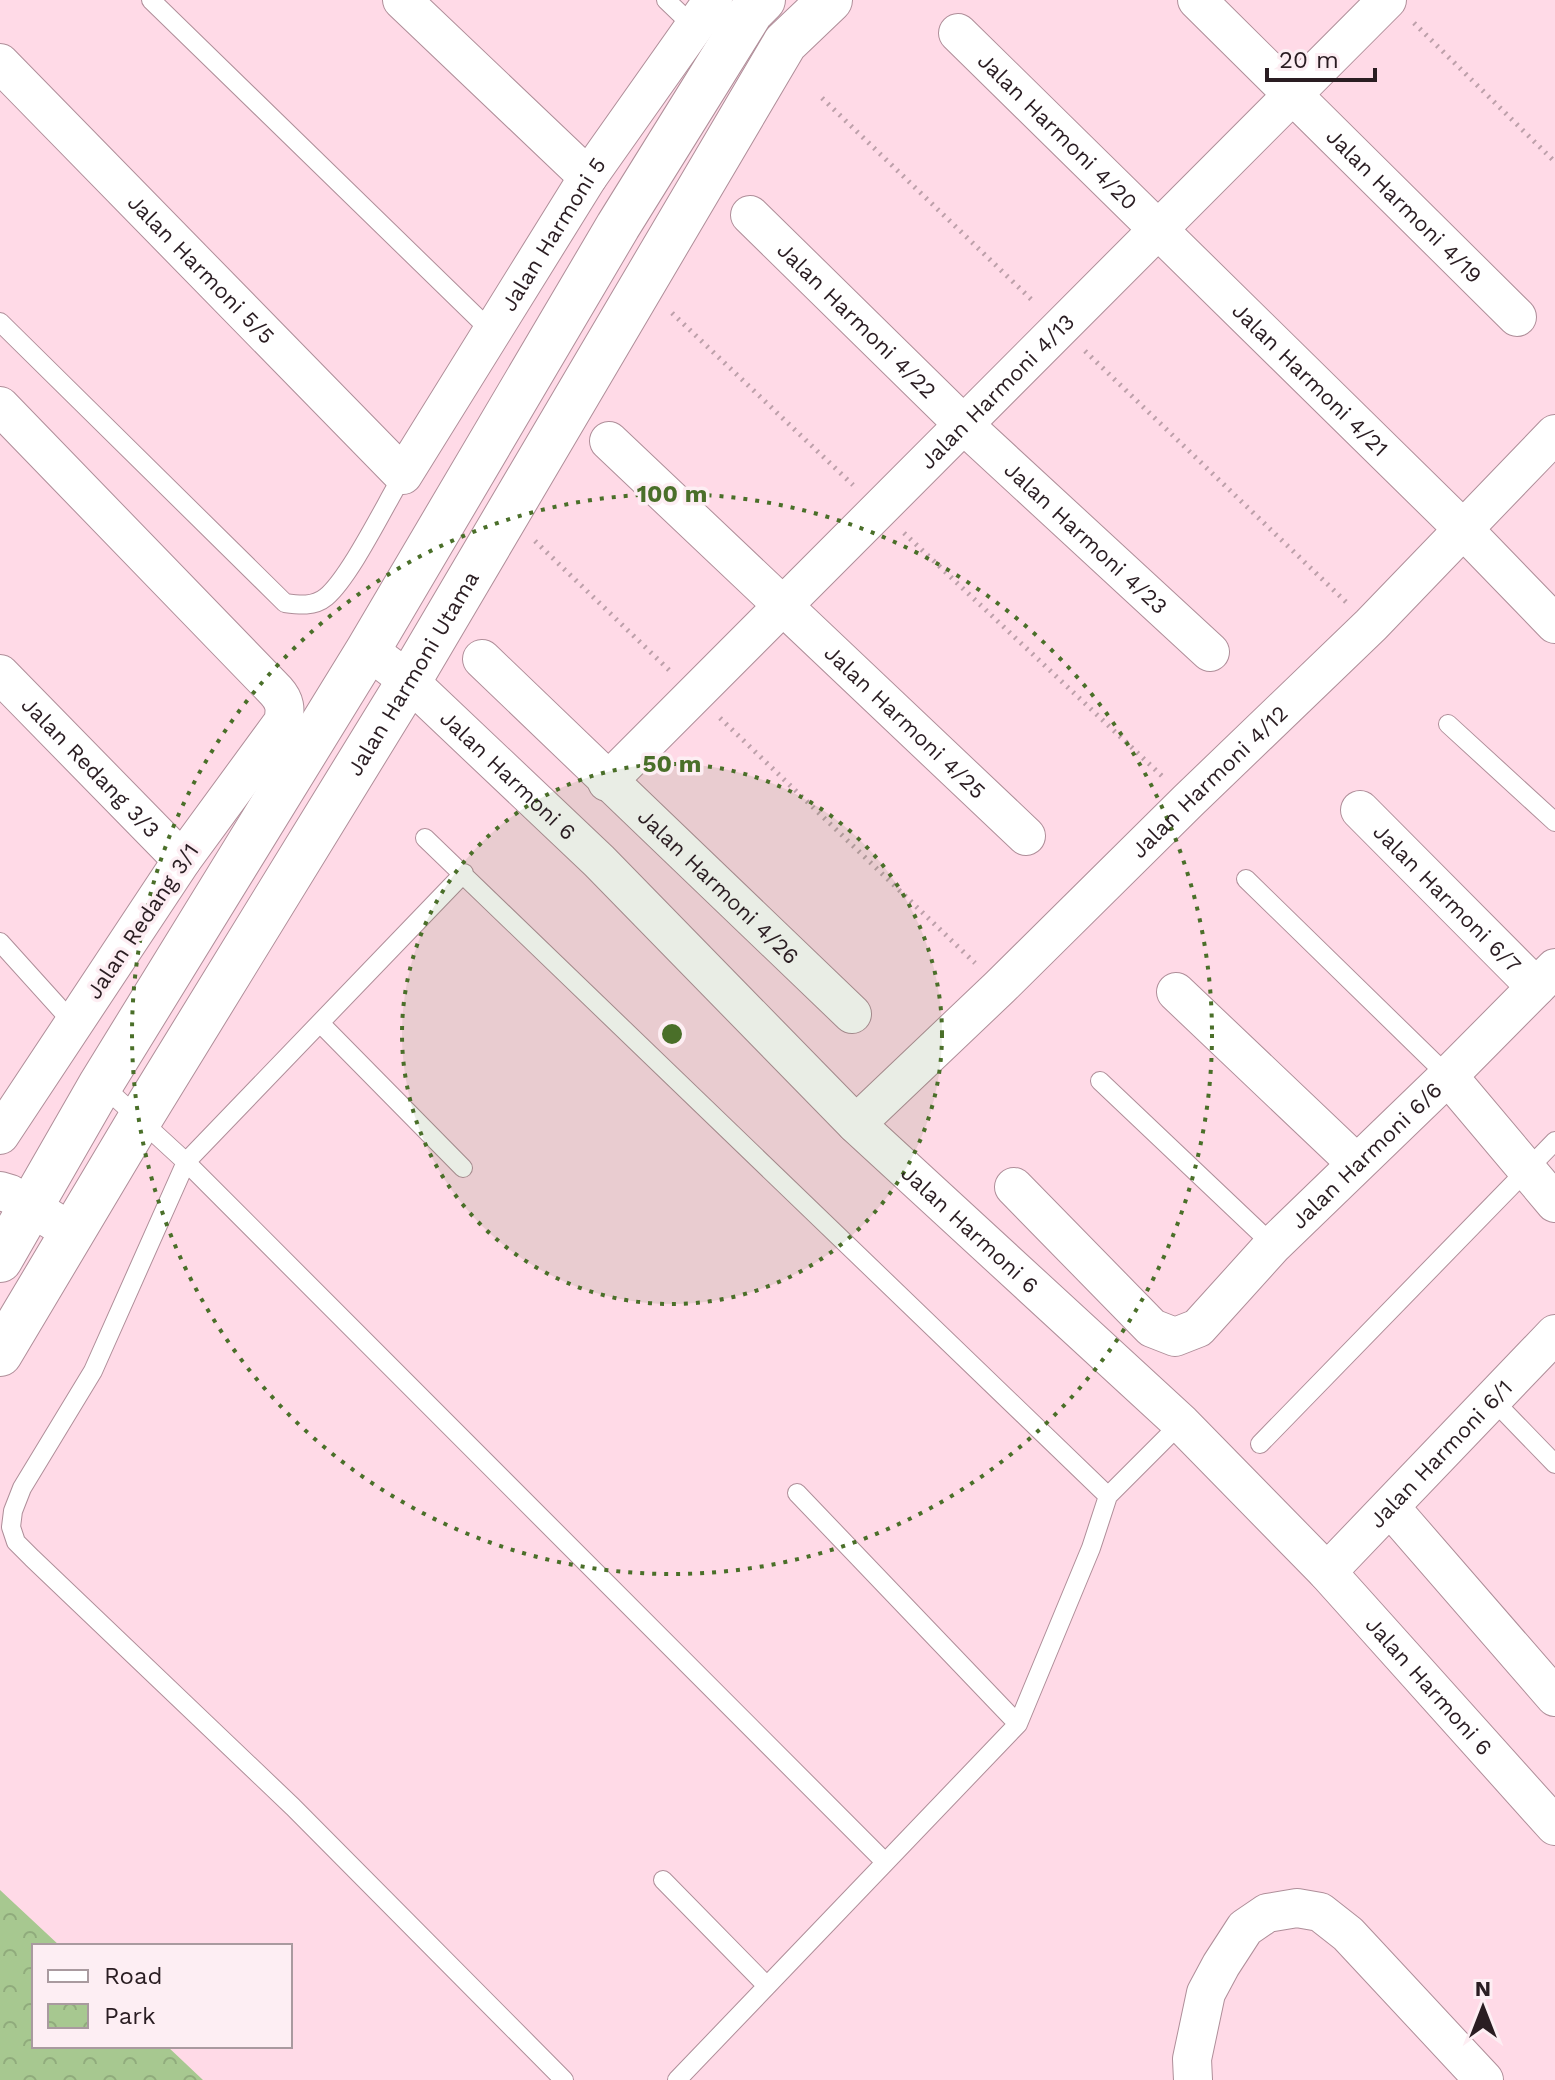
<svg xmlns="http://www.w3.org/2000/svg" width="1555" height="2080" viewBox="0 0 1555 2080" font-family="'Work Sans',sans-serif">
<style>
.park{fill:url(#park-crowns)}
.lines{fill:none;stroke-linecap:round;stroke-linejoin:round}
.lane-casing{stroke:#af8e99;stroke-width:20}
.street-casing{stroke:#af8e99;stroke-width:40}
.primary-casing{stroke:#af8e99;stroke-width:46}
.path{stroke:#bda0aa;stroke-width:5;stroke-dasharray:2 6;stroke-linecap:butt}
.lane{stroke:#fff;stroke-width:18}
.street{stroke:#fff;stroke-width:38}
.primary{stroke:#fff;stroke-width:44}
.ring{fill:none;stroke:#4a6f29;stroke-width:4;stroke-dasharray:4 8}
.labels{text-anchor:middle;stroke-width:7;stroke-linejoin:round;paint-order:stroke}
.street-label{font-size:22px;fill:#2a1d22;stroke:#fdeef3}
.centre{fill:#4a6f29;stroke:#fdeef3;stroke-width:4}
.ring-label{font-size:24px;text-anchor:middle;font-weight:bold;fill:#4a6f29;stroke:#fdeef3;stroke-width:7;stroke-linejoin:round;paint-order:stroke}
</style>
<defs>
<pattern id="park-crowns" width="20" height="18" patternUnits="userSpaceOnUse" patternTransform="scale(2)"><rect width="20" height="18" fill="#a7c890"/><path d="M2 6a3 3 0 1 1 6 0M12 15a3 3 0 1 1 6 0" fill="none" stroke="#90ab7c"/></pattern>
</defs>
<rect width="100%" height="100%" fill="#ffdae7"/>
<path class="park" d="M0 1890 60 1946H34V2046H167L203 2080H0Z"/>
<g class="lines">
<g class="lane-casing">
<path id="lane" d="M151 0 491 331
M666 0 693 26
M0 322 285 603C299 605 314 607 326 597 350 577 385 505 403 475
M1448 724 1555 822
M425 838 1108 1496
M464 873 186 1162 93 1371 22 1488 13 1511 11 1527 16 1542 32 1558 293 1807 564 2080
M1246 879 1448 1076
M0 942 74 1024
M320 1023 463 1168
M1100 1081 1273 1245
M101 1084 186 1162 885 1862
M1493 1400 1555 1464
M1260 1444 1555 1141
M797 1493 1018 1724
M663 1880 767 1986
M677 2080 1018 1724 1091 1548 1108 1496 1181 1423"/>
</g>
<g class="street-casing">
<g id="street">
<path d="M402 0 588 177"/>
<path id="s1" d="M1197 0 1517 317"/>
<path id="s2" d="M958 33 1464 530 1555 624"/>
<path id="s3" d="M0 63 403 475 588 177 713 0"/>
<path id="s4" d="M750 215 964 425 1210 652"/>
<path d="M0 406 276 691C285 701 286 709 283 722L182 860 0 1135"/>
<path id="s5" d="M609 441 1026 836"/>
<path id="s6" d="M368 650 409 681 599 861 856 1124 1181 1423 1327 1572 1555 1826"/>
<path id="s7" d="M482 659 852 1014"/>
<path id="s8" d="M0 674 182 860"/>
<path id="s9" d="M607 782 1387 0"/>
<path id="s10" d="M1360 810 1536 987"/>
<path d="M1176 992 1356 1163"/>
<path d="M1448 1076 1555 1203"/>
<path id="s11" d="M856 1124 1000 987 1188 801 1371 625 1555 434"/>
<path id="s12" d="M1014 1187 1152 1328 1175 1337 1198 1328 1273 1245 1448 1076 1555 968"/>
<path d="M0 1191 10 1194 73 1233"/>
<path d="M1390 1507 1555 1697"/>
<path id="s13" d="M1327 1572 1555 1334"/>
<path d="M1193 2080 1192 2059 1206 1993 1221 1965 1245 1928 1267 1913 1297 1908 1320 1912 1348 1934 1484 2080"/>
</g>
</g>
<g class="primary-casing">
<g id="primary">
<path d="M0 1260 101 1084 368 650 618 226 751 12 763 0"/>
<path id="s14" d="M0 1354 140 1119 409 681 785 43 830 0"/>
</g>
</g>
<path class="path" d="M1414 23 1555 162
M822 98 1034 302
M672 313 853 485
M1085 351 1346 602
M904 533 1162 776
M535 541 669 670
M720 718 975 963"/>
<use href="#lane" class="lane"/>
<use href="#street" class="street"/>
<use href="#primary" class="primary"/>
</g>
<circle cx="672" cy="1034" r="270" fill="#4a6f29" fill-opacity=".12"/>
<g class="ring">
<circle cx="672" cy="1034" r="270"/>
<circle cx="672" cy="1034" r="540"/>
</g>
<g class="labels">
<g class="street-label">
<text dy="8" stroke="none"><textPath href="#s2" startOffset="140">Jalan Harmoni 4/20</textPath></text>
<text dy="8" stroke="none"><textPath href="#s1" startOffset="292">Jalan Harmoni 4/19</textPath></text>
<text dy="8" stroke="none"><textPath href="#s3" startOffset="860">Jalan Harmoni 5</textPath></text>
<text dy="8" stroke="none"><textPath href="#s3" startOffset="288">Jalan Harmoni 5/5</textPath></text>
<text dy="8" stroke="none"><textPath href="#s4" startOffset="150">Jalan Harmoni 4/22</textPath></text>
<text dy="8" stroke="none"><textPath href="#s2" startOffset="494">Jalan Harmoni 4/21</textPath></text>
<text dy="8" stroke="none"><textPath href="#s9" startOffset="552">Jalan Harmoni 4/13</textPath></text>
<text dy="8" stroke="none"><textPath href="#s4" startOffset="466">Jalan Harmoni 4/23</textPath></text>
<text dy="8" stroke="none"><textPath href="#s14" startOffset="796">Jalan Harmoni Utama</textPath></text>
<text dy="8" stroke="none"><textPath href="#s5" startOffset="408">Jalan Harmoni 4/25</textPath></text>
<text dy="8" stroke="none"><textPath href="#s8" startOffset="130">Jalan Redang 3/3</textPath></text>
<text dy="8" stroke="none"><textPath href="#s6" startOffset="188">Jalan Harmoni 6</textPath></text>
<text dy="8" stroke="none"><textPath href="#s11" startOffset="492">Jalan Harmoni 4/12</textPath></text>
<text dy="8" stroke="none"><textPath href="#s7" startOffset="328">Jalan Harmoni 4/26</textPath></text>
<text dy="8" stroke="none"><textPath href="#s10" startOffset="124">Jalan Harmoni 6/7</textPath></text>
<text transform="translate(142 921) rotate(-56)" y="8">Jalan Redang 3/1</text>
<text dy="8" stroke="none"><textPath href="#s12" startOffset="488">Jalan Harmoni 6/6</textPath></text>
<text dy="8" stroke="none"><textPath href="#s6" startOffset="836">Jalan Harmoni 6</textPath></text>
<text dy="8" stroke="none"><textPath href="#s13" startOffset="164">Jalan Harmoni 6/1</textPath></text>
<text dy="8" stroke="none"><textPath href="#s6" startOffset="1484">Jalan Harmoni 6</textPath></text>
</g>
</g>
<circle cx="672" cy="1034" r="12" class="centre"/>
<g class="ring-label">
<text x="672" y="502">100 m</text>
<text x="672" y="772">50 m</text>
</g>
<rect x="32" y="1944" width="260" height="104" fill="#fdeef3" stroke="#a99a9f" stroke-width="2"/>
<rect x="48" y="1970" width="40" height="12" fill="#ffffff" stroke="#a99a9f" stroke-width="2"/>
<text x="104" y="1984" font-size="24" fill="#2a1d22">Road</text>
<rect x="48" y="2004" width="40" height="24" fill="url(#park-crowns)" stroke="#a99a9f" stroke-width="2"/>
<text x="104" y="2024" font-size="24" fill="#2a1d22">Park</text>
<g transform="translate(1483 2008)" stroke="#fdeef3" stroke-width="6" paint-order="stroke">
<path d="M0-6L14 30L0 20L-14 30Z" fill="#2a1d22"/>
<text y="-12" font-size="22" font-weight="bold" text-anchor="middle" fill="#2a1d22">N</text>
</g>
<path d="M1267 68v12h108v-12" fill="none" stroke="#2a1d22" stroke-width="4"/>
<text x="1279" y="68" font-size="24" fill="#2a1d22" stroke="#fdeef3" stroke-width="6" paint-order="stroke">20 m</text>
</svg>
